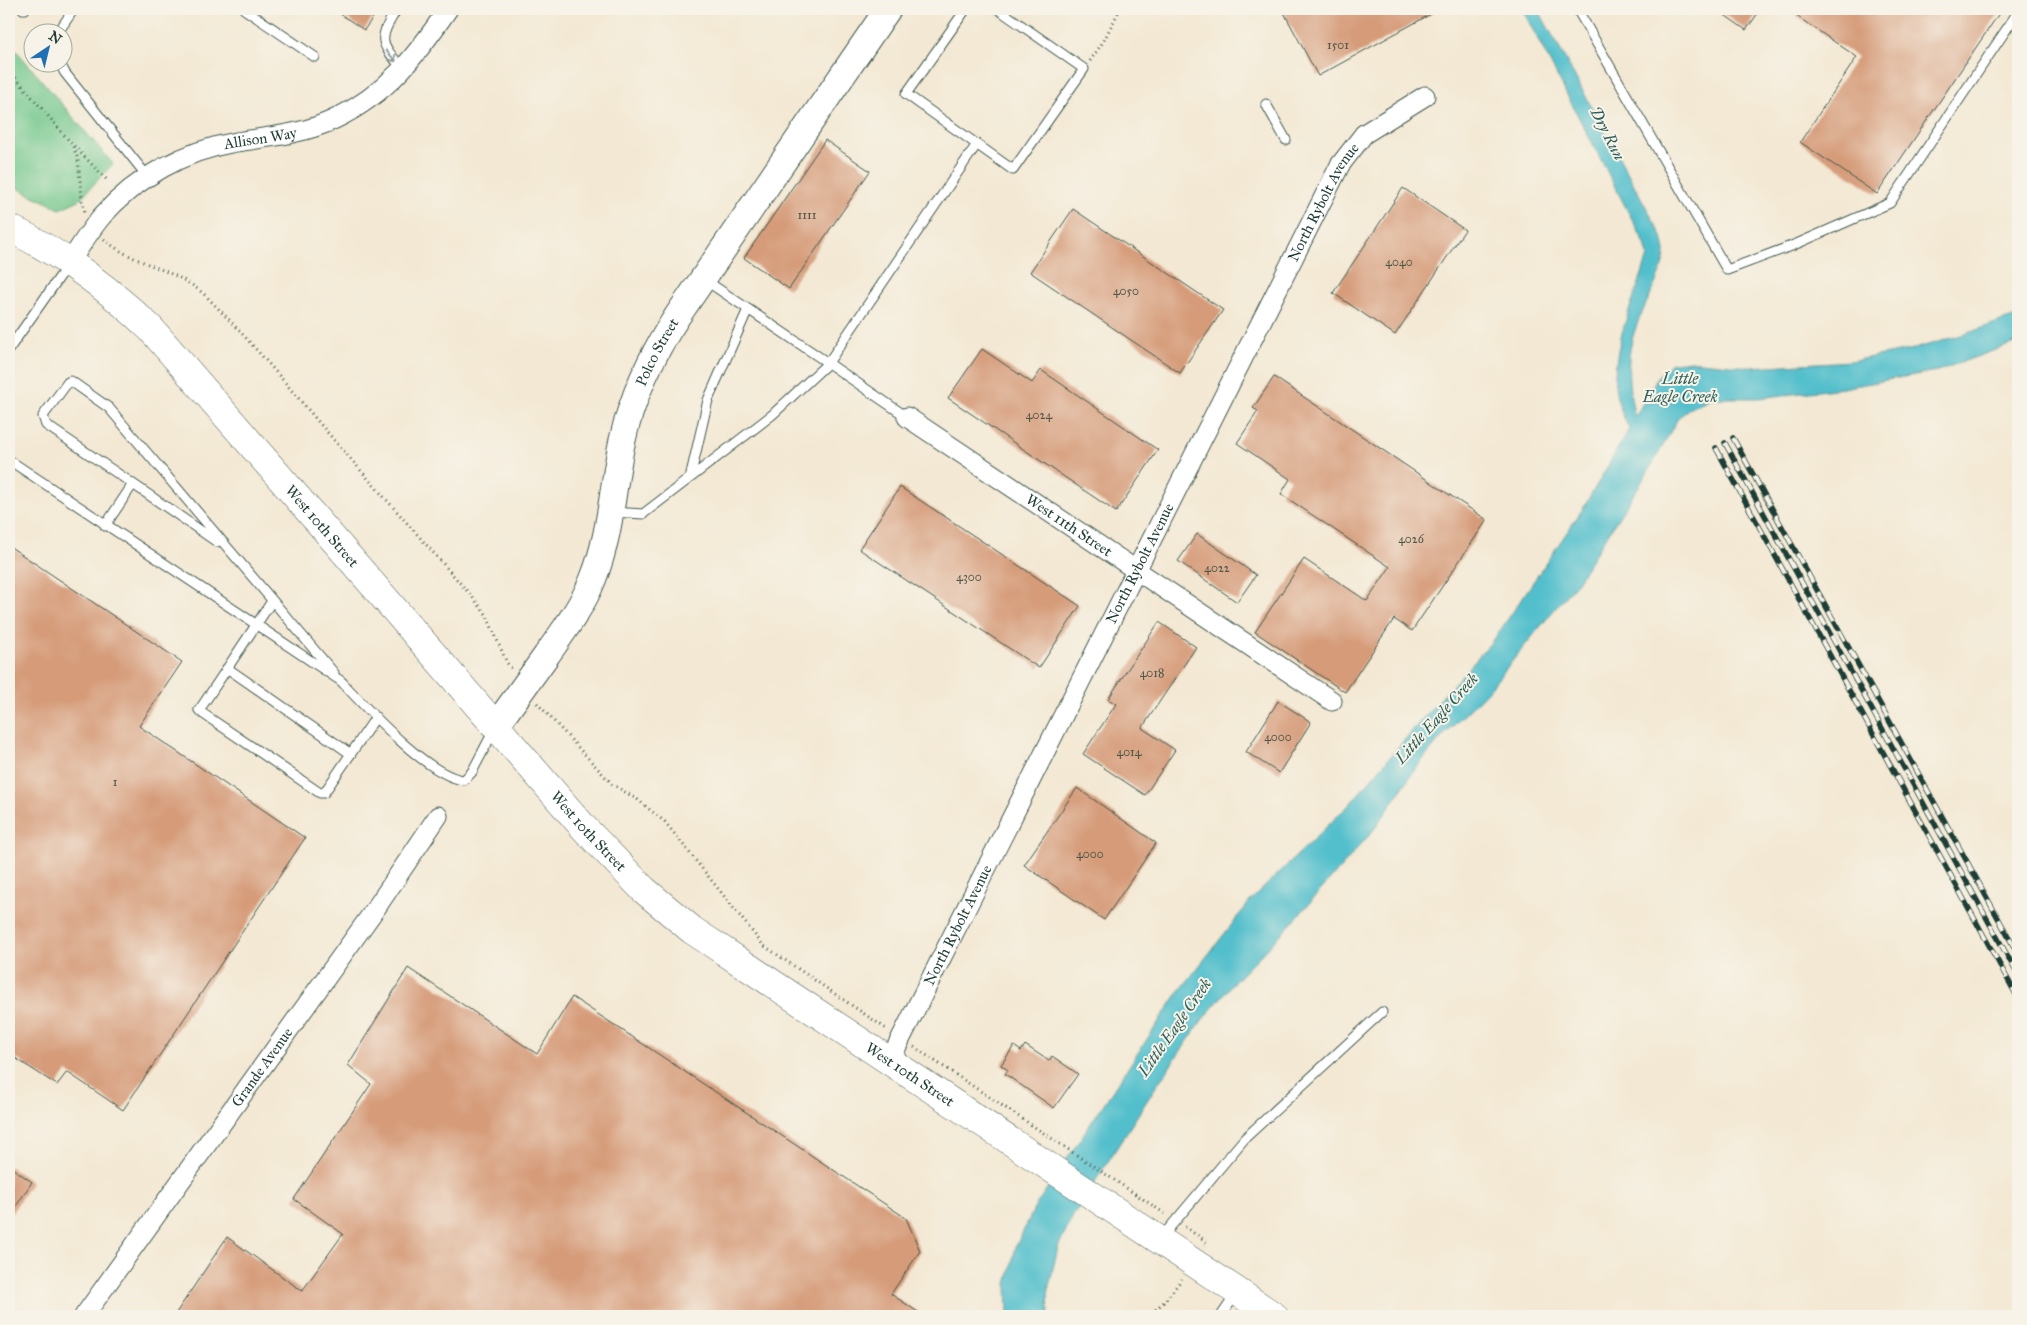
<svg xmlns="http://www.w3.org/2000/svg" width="2027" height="1325" viewBox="0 0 2027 1325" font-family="'IM FELL Great Primer',serif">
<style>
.green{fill:#72c78c;stroke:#488260}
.water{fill:#52bfcc;stroke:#387e80}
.building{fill:#d69c7a}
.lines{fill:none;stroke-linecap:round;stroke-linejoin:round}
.lane-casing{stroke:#3f574c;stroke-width:11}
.street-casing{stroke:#3f574c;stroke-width:21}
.secondary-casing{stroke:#3f574c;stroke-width:28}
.primary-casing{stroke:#3f574c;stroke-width:29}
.path{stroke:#3f574c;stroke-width:3;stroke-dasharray:1 4;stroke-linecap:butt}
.lane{stroke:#fff;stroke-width:9}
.street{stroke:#fff;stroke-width:19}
.secondary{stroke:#fff;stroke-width:26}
.primary{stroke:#fff;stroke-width:28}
.rail-casing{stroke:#1f3d34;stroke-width:5.5}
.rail{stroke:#f7f3e8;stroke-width:4;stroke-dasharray:11;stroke-linecap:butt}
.oneway{stroke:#8f9e9a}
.labels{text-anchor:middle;stroke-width:4;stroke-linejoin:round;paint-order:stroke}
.number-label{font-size:12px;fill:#4d5546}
.street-label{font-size:15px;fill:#1f3d34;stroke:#f7f3e8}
.water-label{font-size:16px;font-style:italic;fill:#2c5e5a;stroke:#f7f3e8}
</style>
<rect width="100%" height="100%" fill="#f7f3e8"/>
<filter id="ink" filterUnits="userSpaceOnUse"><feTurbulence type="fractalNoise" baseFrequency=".02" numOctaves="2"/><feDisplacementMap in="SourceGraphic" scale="10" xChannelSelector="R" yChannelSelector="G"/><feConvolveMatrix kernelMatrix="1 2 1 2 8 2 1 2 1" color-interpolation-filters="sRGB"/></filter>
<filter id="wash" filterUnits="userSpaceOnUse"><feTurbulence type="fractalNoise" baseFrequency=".0096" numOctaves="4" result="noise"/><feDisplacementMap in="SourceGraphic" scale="20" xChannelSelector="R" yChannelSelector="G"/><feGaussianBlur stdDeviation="1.12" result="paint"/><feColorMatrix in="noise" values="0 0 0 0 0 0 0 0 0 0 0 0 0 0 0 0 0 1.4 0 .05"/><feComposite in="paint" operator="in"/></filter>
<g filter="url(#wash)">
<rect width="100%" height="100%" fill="#f3e8d3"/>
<path class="green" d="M9 42 113 164 79 200 60 209 9 184Z"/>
<path class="water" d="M1522 9H1538L1662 236C1663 240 1664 246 1665 251 1666 268 1641 311 1635 330 1625 359 1628 388 1635 417L1659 375 1672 363 1690 361 1751 367 1851 361 1914 349 1965 334 2018 315V342L1937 371 1843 388 1759 398H1711L1688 409 1677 420 1648 472 1576 583 1487 692 1441 738 1416 768 1377 826 1350 857 1291 924 1236 980 1203 1019 1157 1085 1073 1216 1058 1247 1048 1290 1049 1316H1008L1007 1284 1016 1246 1036 1205 1178 993 1251 900 1350 804 1417 725 1495 638 1584 507 1629 429C1622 414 1615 398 1615 382 1614 340 1636 295 1648 256L1645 244Z"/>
<g id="blocks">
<path class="building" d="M333 9H379L364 30Z
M1282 9H1440L1318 76Z
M1716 9H1761L1746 30Z
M1786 9H2002L1877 194 1800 142 1857 57Z
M825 140 870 171 789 289 744 258Z
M1403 188 1465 230 1395 335 1333 293Z
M1073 209 1223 310 1180 373 1030 272Z
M982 349 1032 383 1041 370 1158 450 1116 512 948 398Z
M1274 377 1487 520 1412 631 1394 619 1345 692 1255 632 1304 559 1367 601 1390 567 1281 494 1290 479 1237 443 1258 411 1253 408Z
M900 487 1080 606 1039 668 859 549Z
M1197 534 1256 575 1237 602 1178 561Z
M9 546 182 662 139 726 305 838 123 1110 67 1072 57 1085 9 1054Z
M1159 622 1196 647 1142 728 1175 750 1145 795 1083 754 1116 704 1108 699Z
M1278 701 1311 722 1279 773 1246 752Z
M1077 788 1156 843 1104 920 1024 865Z
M408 968 537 1054 572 997 906 1218 920 1251 891 1294 924 1316H174L227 1237 302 1291 343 1234 294 1199 371 1084 348 1065Z
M1025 1045 1049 1061 1052 1056 1078 1074 1054 1108 1005 1074 1008 1070 1001 1065 1014 1046 1021 1051Z
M9 1166 32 1182 9 1217Z"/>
</g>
</g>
<g filter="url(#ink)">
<use href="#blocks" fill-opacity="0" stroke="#3f574c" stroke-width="1"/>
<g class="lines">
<g class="lane-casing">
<path id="lane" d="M23 9H25
M244 9 315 57
M397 9C377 41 380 42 403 69
M966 9 906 94 1013 170 1084 69 998 9
M1577 9 1727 270 1794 245 1890 203 2018 12
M60 32 61 28 74 9
M59 62 65 73 147 176
M1266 104 1286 140
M9 349 68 265
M907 417 828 363 977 144
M9 460 341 681C366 708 429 777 464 780L472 772 494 730
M690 478 708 400 748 309
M133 484 217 542
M613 512 643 514 772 415 828 363 705 280
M105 526 133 484 46 425 43 416 68 382 71 381 109 408 334 673
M272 601 202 706 199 710 202 713 320 793H324L376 717
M227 668 351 754
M1161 1238 1245 1138 1382 1012
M1221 1316 1236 1294"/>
</g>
<g class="street-casing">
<g id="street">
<path id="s1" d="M69 263C80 247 90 230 102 216 137 177 184 151 236 142 270 137 304 134 335 119 388 93 416 56 448 9"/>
<path id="s2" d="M907 417 1332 701"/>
<path id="s3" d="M890 1060 1340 165 1364 134 1425 96"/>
<path id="s4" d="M84 1316 376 908 438 816"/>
</g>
</g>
<g class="secondary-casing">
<g id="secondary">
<path id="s5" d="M495 727C512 703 529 680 546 656 563 632 582 607 593 579 611 535 612 488 622 442 632 397 652 354 678 315L888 9"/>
</g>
</g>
<g class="primary-casing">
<g id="primary">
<path id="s6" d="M9 228C62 253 109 289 151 329L585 829 644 890 692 930 1274 1316"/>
</g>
</g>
<path class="path" d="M1090 61 1103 42 1120 9
M9 70 72 144 78 159 82 201 85 212
M74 146 108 181
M104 239C133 265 176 268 206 296 249 339 288 386 327 432 376 488 426 544 475 600L486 614 507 663 513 670
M537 703 612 784 638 800 665 822 763 945 888 1030
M914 1047 1167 1215
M1185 1227 1207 1242 1205 1245
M1148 1316 1164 1302 1182 1279"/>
<use href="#lane" class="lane"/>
<use href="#street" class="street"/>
<use href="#secondary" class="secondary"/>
<use href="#primary" class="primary"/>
<g class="rail-casing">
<path id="rail" d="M1733 438 2018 954
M1725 443 2018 975
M1716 448 2018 998"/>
</g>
<use href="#rail" class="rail"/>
</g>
<defs><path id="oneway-shaft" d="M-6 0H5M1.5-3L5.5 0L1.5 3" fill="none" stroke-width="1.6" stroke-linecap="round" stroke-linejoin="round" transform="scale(1.25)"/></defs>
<use class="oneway" href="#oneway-shaft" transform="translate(391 56) rotate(49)"/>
</g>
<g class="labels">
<g class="number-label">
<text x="1338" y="49">1501</text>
<text x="807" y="219">1111</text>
<text x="1399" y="266">4040</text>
<text x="1126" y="295">4050</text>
<text x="1039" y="419">4024</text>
<text x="1411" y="543">4026</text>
<text x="1217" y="572">4022</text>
<text x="969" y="581">4300</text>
<text x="1152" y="677">4018</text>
<text x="1278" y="741">4000</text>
<text x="1129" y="756">4014</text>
<text x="115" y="786">1</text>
<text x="1090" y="858">4000</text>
</g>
<g class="street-label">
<text dy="5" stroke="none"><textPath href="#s1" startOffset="238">Allison Way</textPath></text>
<text dy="5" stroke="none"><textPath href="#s3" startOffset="961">North Rybolt Avenue</textPath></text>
<text dy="5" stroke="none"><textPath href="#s5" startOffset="415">Polco Street</textPath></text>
<text dy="5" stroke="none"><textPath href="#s2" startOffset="195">West 11th Street</textPath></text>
<text dy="5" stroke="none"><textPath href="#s6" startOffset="436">West 10th Street</textPath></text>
<text dy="5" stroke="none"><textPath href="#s3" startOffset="556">North Rybolt Avenue</textPath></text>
<text dy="5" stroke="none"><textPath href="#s6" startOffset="841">West 10th Street</textPath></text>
<text dy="5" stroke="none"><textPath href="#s3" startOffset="151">North Rybolt Avenue</textPath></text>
<text dy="5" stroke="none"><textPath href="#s4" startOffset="306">Grande Avenue</textPath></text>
<text dy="5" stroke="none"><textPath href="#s6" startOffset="1246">West 10th Street</textPath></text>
</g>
<g class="water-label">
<text transform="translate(1608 133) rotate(63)" y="6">Dry Run</text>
<text x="1680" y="384">Little<tspan x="1680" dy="18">Eagle Creek</tspan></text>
<text transform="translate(1436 718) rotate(-48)" y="6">Little Eagle Creek</text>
<text transform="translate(1174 1027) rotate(-55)" y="6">Little Eagle Creek</text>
</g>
</g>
<rect width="2027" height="1325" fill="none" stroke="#f7f3e8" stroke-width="30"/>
<g transform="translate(48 48) rotate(35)"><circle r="24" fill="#f7f3e8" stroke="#a1aaa0"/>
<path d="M0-4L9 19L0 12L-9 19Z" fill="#1f6fb2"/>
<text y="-8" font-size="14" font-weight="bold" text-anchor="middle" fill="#1f3d34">N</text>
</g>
</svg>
